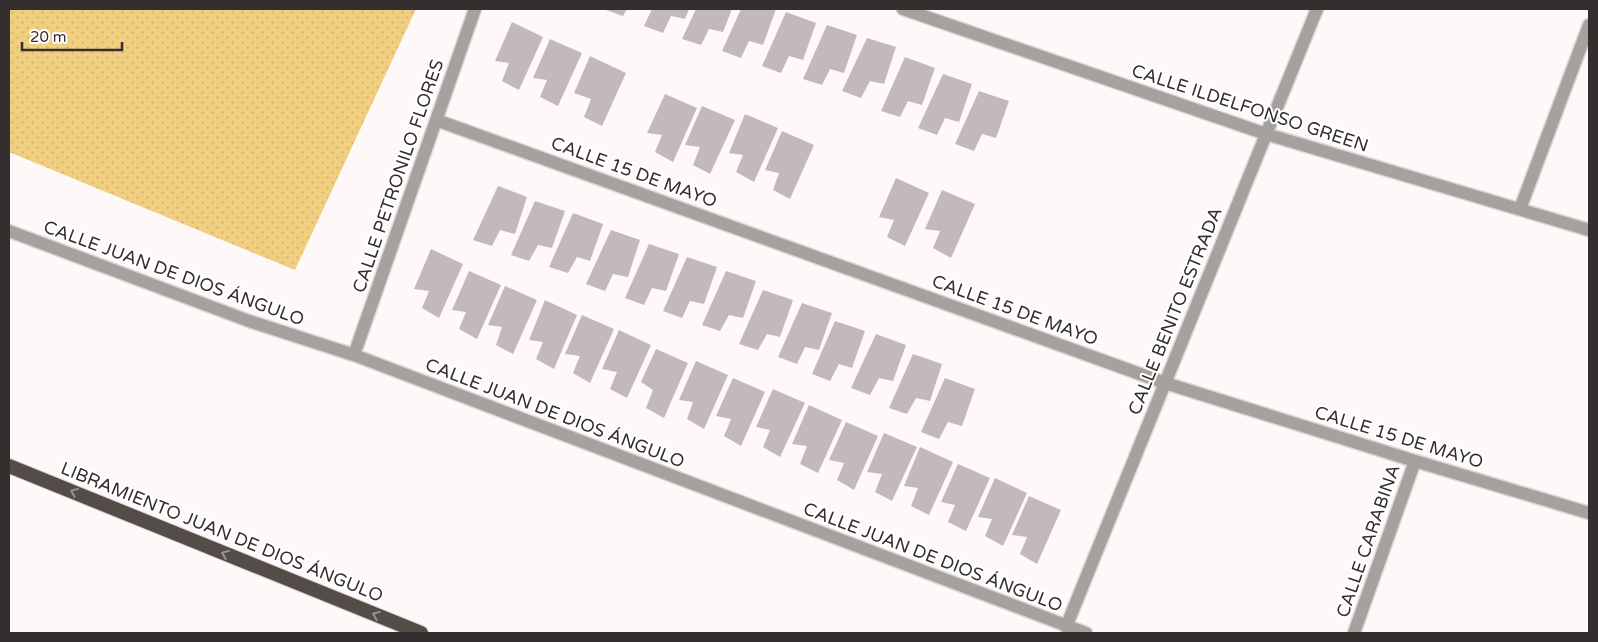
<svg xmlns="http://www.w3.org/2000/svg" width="1598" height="642" viewBox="0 0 1598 642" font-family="'Varela Round',sans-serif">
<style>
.grass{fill:url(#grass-dots)}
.building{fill:#c3b8ba}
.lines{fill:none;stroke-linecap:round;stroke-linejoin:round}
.minor-casing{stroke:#dad5d4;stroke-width:15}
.trunk-casing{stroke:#dad5d4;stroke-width:16}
.minor{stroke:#a5a19e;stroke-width:12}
.trunk{stroke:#534c47;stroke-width:14}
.oneway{stroke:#989491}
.labels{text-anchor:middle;stroke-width:4;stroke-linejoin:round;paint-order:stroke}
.street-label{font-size:18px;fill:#342f2f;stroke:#fff}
</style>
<defs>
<pattern id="grass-dots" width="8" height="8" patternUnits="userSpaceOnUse" patternTransform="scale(1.25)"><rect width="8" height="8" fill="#f1cf81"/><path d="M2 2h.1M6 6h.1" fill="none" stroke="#cfb270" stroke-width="1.8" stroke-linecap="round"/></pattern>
</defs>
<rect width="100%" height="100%" fill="#fef9f8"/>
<path class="grass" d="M9 9H416L295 270 9 152Z"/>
<path class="building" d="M603 9H627L623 16Z
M652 9H689L685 19 671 16 663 33 644 26Z
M696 9H732L723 32 709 29 701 45 682 39Z
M741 9H776L763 45 749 41 741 58 722 51Z
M786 12 816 23 803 60 789 56 781 73 762 66Z
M512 22 543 37 519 90 502 81 509 63 495 61Z
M827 25 857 35 844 73 830 69 822 85 803 79Z
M867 38 896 47 884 84 870 81 861 98 842 91Z
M550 39 582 53 558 106 540 97 547 80 533 78Z
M590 56 626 73 602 126 584 117 591 99 574 93Z
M905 57 935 68 922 105 908 101 900 117 881 111Z
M943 74 972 84 959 122 945 118 937 135 918 128Z
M979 91 1009 101 996 138 982 134 974 151 955 144Z
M665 94 697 108 673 162 655 152 662 135 647 133Z
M702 106 735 120 710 174 693 165 700 147 685 145Z
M745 114 778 128 754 182 736 172 743 155 729 153Z
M782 131 814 145 790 199 773 190 779 173 765 170Z
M896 178 929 193 905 246 887 237 894 220 879 217Z
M498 186 527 197 515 234 500 230 492 246 473 240Z
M942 190 975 204 951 258 933 248 940 231 925 229Z
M535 201 565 211 552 248 538 245 529 261 511 255Z
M573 213 603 224 590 261 577 257 568 273 549 267Z
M611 230 640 240 628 277 613 274 605 291 586 284Z
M649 244 679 254 666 291 652 288 644 305 625 298Z
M431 249 463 264 439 318 422 308 429 291 414 289Z
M687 257 717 267 704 304 690 301 682 318 663 311Z
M469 271 501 285 477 339 459 329 466 312 452 310Z
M726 271 756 281 743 318 729 315 720 331 702 325Z
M505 286 537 300 513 354 496 345 502 327 488 325Z
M763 290 793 300 780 337 767 334 758 350 739 344Z
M545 300 577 315 554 369 536 359 543 342 529 340Z
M802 303 832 313 819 350 805 347 797 364 778 357Z
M582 315 614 329 590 383 573 373 580 356 565 354Z
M835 321 865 331 852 368 839 364 830 381 812 374Z
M619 330 651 345 627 398 610 389 617 372 602 369Z
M876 334 906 345 893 381 879 378 870 395 851 388Z
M656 349 688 363 664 418 646 408 653 390 641 382Z
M913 354 942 364 930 401 916 398 907 414 889 408Z
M696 361 728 375 704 429 687 419 693 402 679 400Z
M733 378 765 392 741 446 724 436 731 419 716 416Z
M945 378 975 389 962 426 948 422 939 439 921 432Z
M773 389 805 403 780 457 763 447 770 430 756 427Z
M809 405 842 420 818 473 800 464 807 446 792 444Z
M846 422 878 436 854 490 837 480 844 463 829 460Z
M884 433 917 447 892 501 875 492 882 474 867 472Z
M920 447 953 462 929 515 911 506 918 488 904 486Z
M958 464 990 478 966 531 948 522 955 505 941 502Z
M995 478 1027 493 1003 546 985 536 992 519 978 517Z
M1029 496 1061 510 1037 564 1020 554 1027 537 1012 535Z"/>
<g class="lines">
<g class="minor-casing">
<path id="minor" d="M903 9 1266 134 1589 230
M436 120 1165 383 1415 461 1589 513
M1520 209 1589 25
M9 231 249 321 354 355 1086 633
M354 355 475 9
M1066 627 1317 9
M1354 633 1415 461"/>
</g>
<g class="trunk-casing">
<path id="trunk" d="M9 466 421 633"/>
</g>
<use href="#minor" class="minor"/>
<use href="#trunk" class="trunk"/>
</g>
<defs><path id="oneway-chevron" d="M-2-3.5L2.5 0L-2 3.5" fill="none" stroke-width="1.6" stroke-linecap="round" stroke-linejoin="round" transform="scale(1.25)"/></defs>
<g class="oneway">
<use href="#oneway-chevron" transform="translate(74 492) rotate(-158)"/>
<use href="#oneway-chevron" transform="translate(225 554) rotate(-158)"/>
<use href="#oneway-chevron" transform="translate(376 615) rotate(-158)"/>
</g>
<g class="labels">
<g class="street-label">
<text transform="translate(1250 108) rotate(18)" y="6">CALLE ILDELFONSO GREEN</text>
<text transform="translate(634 172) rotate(20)" y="6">CALLE 15 DE MAYO</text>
<text transform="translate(398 176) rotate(-71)" y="6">CALLE PETRONILO FLORES</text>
<text transform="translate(174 273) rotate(20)" y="6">CALLE JUAN DE DIOS ÁNGULO</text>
<text transform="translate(1015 310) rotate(20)" y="6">CALLE 15 DE MAYO</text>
<text transform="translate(1175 311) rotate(-68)" y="6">CALLE BENITO ESTRADA</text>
<text transform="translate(555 413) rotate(21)" y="6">CALLE JUAN DE DIOS ÁNGULO</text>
<text transform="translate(1399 437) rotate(17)" y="6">CALLE 15 DE MAYO</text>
<text transform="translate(222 532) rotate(22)" y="6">LIBRAMIENTO JUAN DE DIOS ÁNGULO</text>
<text transform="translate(1368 541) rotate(-71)" y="6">CALLE CARABINA</text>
<text transform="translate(933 557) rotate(21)" y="6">CALLE JUAN DE DIOS ÁNGULO</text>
</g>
</g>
<rect width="1598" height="642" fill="none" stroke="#342f2f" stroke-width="20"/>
<path d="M22 42v8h100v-8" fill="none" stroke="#342f2f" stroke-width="2.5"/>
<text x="30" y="42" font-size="15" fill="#342f2f" stroke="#ffffff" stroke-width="4" paint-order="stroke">20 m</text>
</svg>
